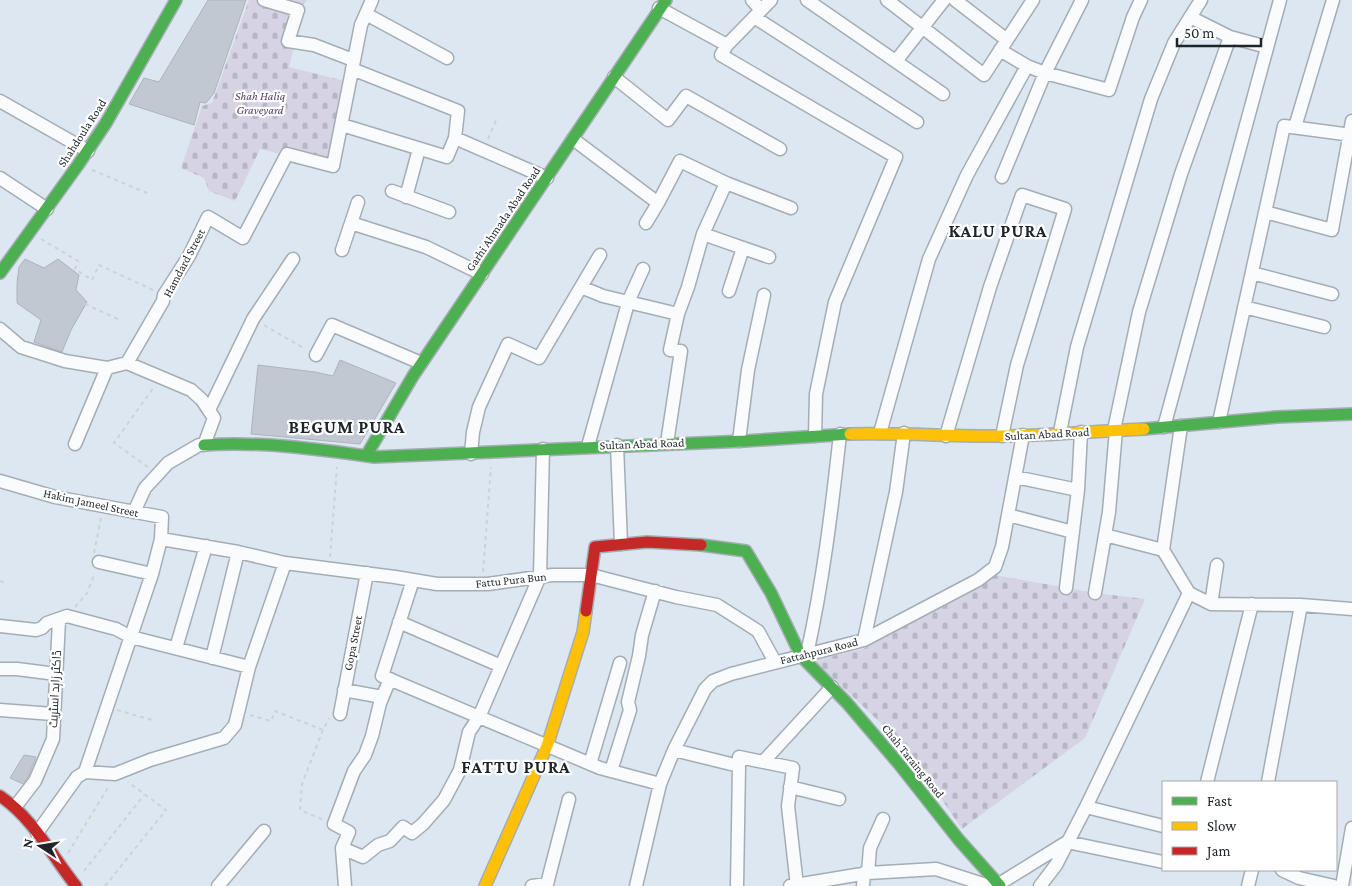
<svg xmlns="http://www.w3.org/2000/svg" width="1352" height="886" viewBox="0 0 1352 886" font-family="'Crimson Pro',Cairo,serif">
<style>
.cemetery{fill:url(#cemetery-stones)}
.building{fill:#c2c8d1;stroke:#aeb3bc}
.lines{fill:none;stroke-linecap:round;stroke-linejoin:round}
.street-casing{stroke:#a5adb4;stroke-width:15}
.fast-casing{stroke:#a5adb4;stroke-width:14}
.slow-casing{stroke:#a5adb4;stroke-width:14}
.jam-casing{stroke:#a5adb4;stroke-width:14}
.path{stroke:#ced2d5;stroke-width:2;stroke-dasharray:4 4;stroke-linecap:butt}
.street{stroke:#fafbfd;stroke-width:12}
.fast{stroke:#4caf50;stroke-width:11}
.slow{stroke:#ffc107;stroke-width:11}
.jam{stroke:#c62828;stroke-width:11}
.labels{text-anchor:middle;stroke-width:4.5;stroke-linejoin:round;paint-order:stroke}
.park-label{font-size:12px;font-style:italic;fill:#59406a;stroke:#fff}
.street-label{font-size:12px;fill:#1d252b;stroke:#fff}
.district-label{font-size:18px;font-weight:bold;letter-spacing:1px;fill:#1d252b;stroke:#fff}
</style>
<defs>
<pattern id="cemetery-stones" width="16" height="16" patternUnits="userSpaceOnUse" patternTransform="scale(1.25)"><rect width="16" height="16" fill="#d6d4e4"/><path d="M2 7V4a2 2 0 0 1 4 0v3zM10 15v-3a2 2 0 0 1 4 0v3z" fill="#b7b6c4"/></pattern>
</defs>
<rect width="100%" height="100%" fill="#dce7f1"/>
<path class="cemetery" d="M249 0H307L298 10 295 43 289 67 349 82 333 166 260 149 235 201 209 191 204 178 181 168 202 106 212 103Z
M995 575 1095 593 1145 599 1085 738 962 829 906 747 814 660 863 649Z"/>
<path class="building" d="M208 0H246L214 93 206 103 200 102 194 125 129 104 144 78 159 82Z
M25 259 44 268 58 259 79 275 76 290 87 302 71 330 62 352 34 342 41 320 17 303V283L19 267Z
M340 360 396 383 360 444 251 434 258 365 315 372 333 376Z
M24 755 36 757 28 777 23 784 10 778Z"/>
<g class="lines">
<g class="street-casing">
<path id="street" d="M264 0 298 10 288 41 314 45 353 60
M752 0 761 10
M807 0 943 94
M887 0 984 75 1033 0
M955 0 1007 40
M659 8 727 45 721 55 896 157 835 302 816 394 815 436
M366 14 447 58
M754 17 917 122
M1230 37 1267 47
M727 45 771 0
M1000 50 1027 66 1045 73 1109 90 1133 17 1141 0
M896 61 944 0
M352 69 458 111 455 138 547 178
M614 77 668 120 686 96 780 149
M0 101 88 151
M342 125 447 157 455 138
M1295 127 1333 0
M573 139 658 203 680 161 726 183
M1002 177 1045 73 1082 0
M0 178 47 209
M392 191 449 212
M406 197 419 149
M1265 212 1332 230 1352 121
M351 223 426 247 482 274
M646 223 658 203
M703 234 769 257
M342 250 358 202
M1252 273 1332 294
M581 287 600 255
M729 291 743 248
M628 302 643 269
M1244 307 1324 327
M678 314 688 287 703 234 726 183 791 208
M0 329 21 347 65 361 107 368 127 363 191 390 202 400 214 418 204 445H199L168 463 158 474 145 488 134 512
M316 355 332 325 421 363
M127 363 163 301 164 295 189 256 208 217 243 238 287 154 333 166 361 25 372 0
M209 410 253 319 293 259
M1219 422 1284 126 1352 135
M1181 426 1163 550 1189 593 1211 604 1301 605 1352 609
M1164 427 1280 0
M1114 430 1139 312 1181 174 1230 37 1190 17
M1060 432 1077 347 1151 99 1174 43 1201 0
M880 433 929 259 967 175 1027 66
M946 436 990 287 1022 195 1065 209 1017 365 1002 436
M739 441 748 370 764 295
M75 444 107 368
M617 445 621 544
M588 446 628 303
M471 454 473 432 479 407 508 344 539 358 581 287 603 296 678 314 670 350 681 351 667 443
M1015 477 1078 490
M0 481 55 497 162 517 161 539 152 574 85 772
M1008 515 1073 532
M1105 535 1163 550
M161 539 238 552 285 563 395 577 437 584H488L552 575H591L676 597 717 605 758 631 775 662
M99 562 152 574
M413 580 382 676 600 768 660 784
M1066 588 1078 490 1081 432
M1095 593 1109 512 1116 430
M1211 604 1217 565
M399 622 501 666
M0 626 36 630 42 628 47 623 67 616 116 629 131 637 249 667
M864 640 896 492 904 433
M176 648 206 546
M807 654C823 582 832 508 840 434
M212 658 238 552
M0 669H17L56 674
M344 690 382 697
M0 710 53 714
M340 714 367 573
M674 750 739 766V757L793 768 788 806 797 886
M763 762 832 687
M590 764 620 663
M611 771 630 710 628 702 639 656 642 635 655 591
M1207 782 1252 604
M1268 782 1301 605
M790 787 839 799
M15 807 35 781 53 739 59 620
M1086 807 1163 826
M37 833 77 777 85 772 115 774 150 760 224 738 235 725 249 667 285 563
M342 848 363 857 378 845 390 841 403 827 412 833 423 824 444 800 460 770 469 732 479 717 540 576 543 449
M1282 870 1299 878 1334 886
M868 873 870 848 883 819
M999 884 1067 842 1163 862
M218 886 264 831
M345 886 342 848 349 832 334 824 354 771 365 755 372 736 380 703 390 679
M532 886 547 884 569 799
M636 886 660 784 674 750 705 689 713 681 731 674 864 640 978 580 995 567 1002 547 1023 435
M737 886 739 766
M790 886 868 873 936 869 989 886
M863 886 864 873
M1040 886 1056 865 1086 807 1189 593
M1248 886 1252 870
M1342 886 1352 828"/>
</g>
<g class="fast-casing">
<path id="fast" d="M0 273 78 165 106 123 176 0
M1144 429 1277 417 1352 414
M204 445C260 441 318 449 374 457L745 441 850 434
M366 456 413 376 666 0
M701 545 746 551 771 593 801 656 847 703 899 764 959 840 1000 886"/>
</g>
<g class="slow-casing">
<path id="slow" d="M850 434C900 433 949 436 999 436 1047 436 1096 431 1144 429
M485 886 547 746 583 632 586 611"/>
</g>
<g class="jam-casing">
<path id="jam" d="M586 611 595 547 647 542 701 545
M0 796C33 818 52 856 76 886"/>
</g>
<path class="path" d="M488 139 497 118
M92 170 147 193
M41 239 78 261 75 269 92 280 99 265 153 290
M85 304 120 320
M264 325 305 349
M148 467 114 443 154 387
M94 553 101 518
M330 557 337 467
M483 572 491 467
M0 581 7 584
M75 607 87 593 95 573
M117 710 152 720
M250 715 271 721 275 711 323 730 329 718
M323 730 302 784 300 810 324 820
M68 853 109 786
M84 871 144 795
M105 886 166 810 128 782"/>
<use href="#street" class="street"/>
<use href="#fast" class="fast"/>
<use href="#slow" class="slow"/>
<use href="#jam" class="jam"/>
</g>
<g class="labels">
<g class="park-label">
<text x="260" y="100">Shah Haliq<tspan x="260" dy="14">Graveyard</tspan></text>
</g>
<g class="street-label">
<text transform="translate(82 133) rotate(-57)" y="4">Shahdoula Road</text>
<text transform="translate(503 219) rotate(-56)" y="4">Garhi Ahmada Abad Road</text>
<text transform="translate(184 263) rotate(-62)" y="4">Hamdard Street</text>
<text transform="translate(1047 434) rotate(-3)" y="4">Sultan Abad Road</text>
<text transform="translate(642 444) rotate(-2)" y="4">Sultan Abad Road</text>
<text transform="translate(91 503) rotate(12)" y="4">Hakim Jameel Street</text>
<text transform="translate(511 580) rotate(-6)" y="4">Fattu Pura Bun</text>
<text transform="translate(353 643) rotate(-79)" y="4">Gopa Street</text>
<text transform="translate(819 651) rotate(-14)" y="4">Fattahpura Road</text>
<text transform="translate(55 689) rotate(-87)" y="4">ڈاکٹر زاہد اسٹریٹ</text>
<text transform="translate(913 761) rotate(51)" y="4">Chah Taraing Road</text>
</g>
<g class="district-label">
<text x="998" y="237">KALU PURA</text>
<text x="347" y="433">BEGUM PURA</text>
<text x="516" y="773">FATTU PURA</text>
</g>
</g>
<rect x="1162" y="781" width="175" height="90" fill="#ffffff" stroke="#a5a8aa"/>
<rect x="1172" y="797" width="25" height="8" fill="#4caf50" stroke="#a5a8aa"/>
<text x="1207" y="806" font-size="15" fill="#1d252b">Fast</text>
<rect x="1172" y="822" width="25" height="8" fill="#ffc107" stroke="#a5a8aa"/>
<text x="1207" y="831" font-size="15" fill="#1d252b">Slow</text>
<rect x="1172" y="847" width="25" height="8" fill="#c62828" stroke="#a5a8aa"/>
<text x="1207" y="856" font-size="15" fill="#1d252b">Jam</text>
<g transform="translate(40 846) rotate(282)" stroke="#ffffff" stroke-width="4" paint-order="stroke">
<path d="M0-4L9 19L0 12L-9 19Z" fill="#1d252b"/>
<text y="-8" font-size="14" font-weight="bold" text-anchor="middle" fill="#1d252b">N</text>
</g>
<path d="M1177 38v8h84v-8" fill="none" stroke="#1d252b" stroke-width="2.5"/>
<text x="1184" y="38" font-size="15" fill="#1d252b" stroke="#ffffff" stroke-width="4" paint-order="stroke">50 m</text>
</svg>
